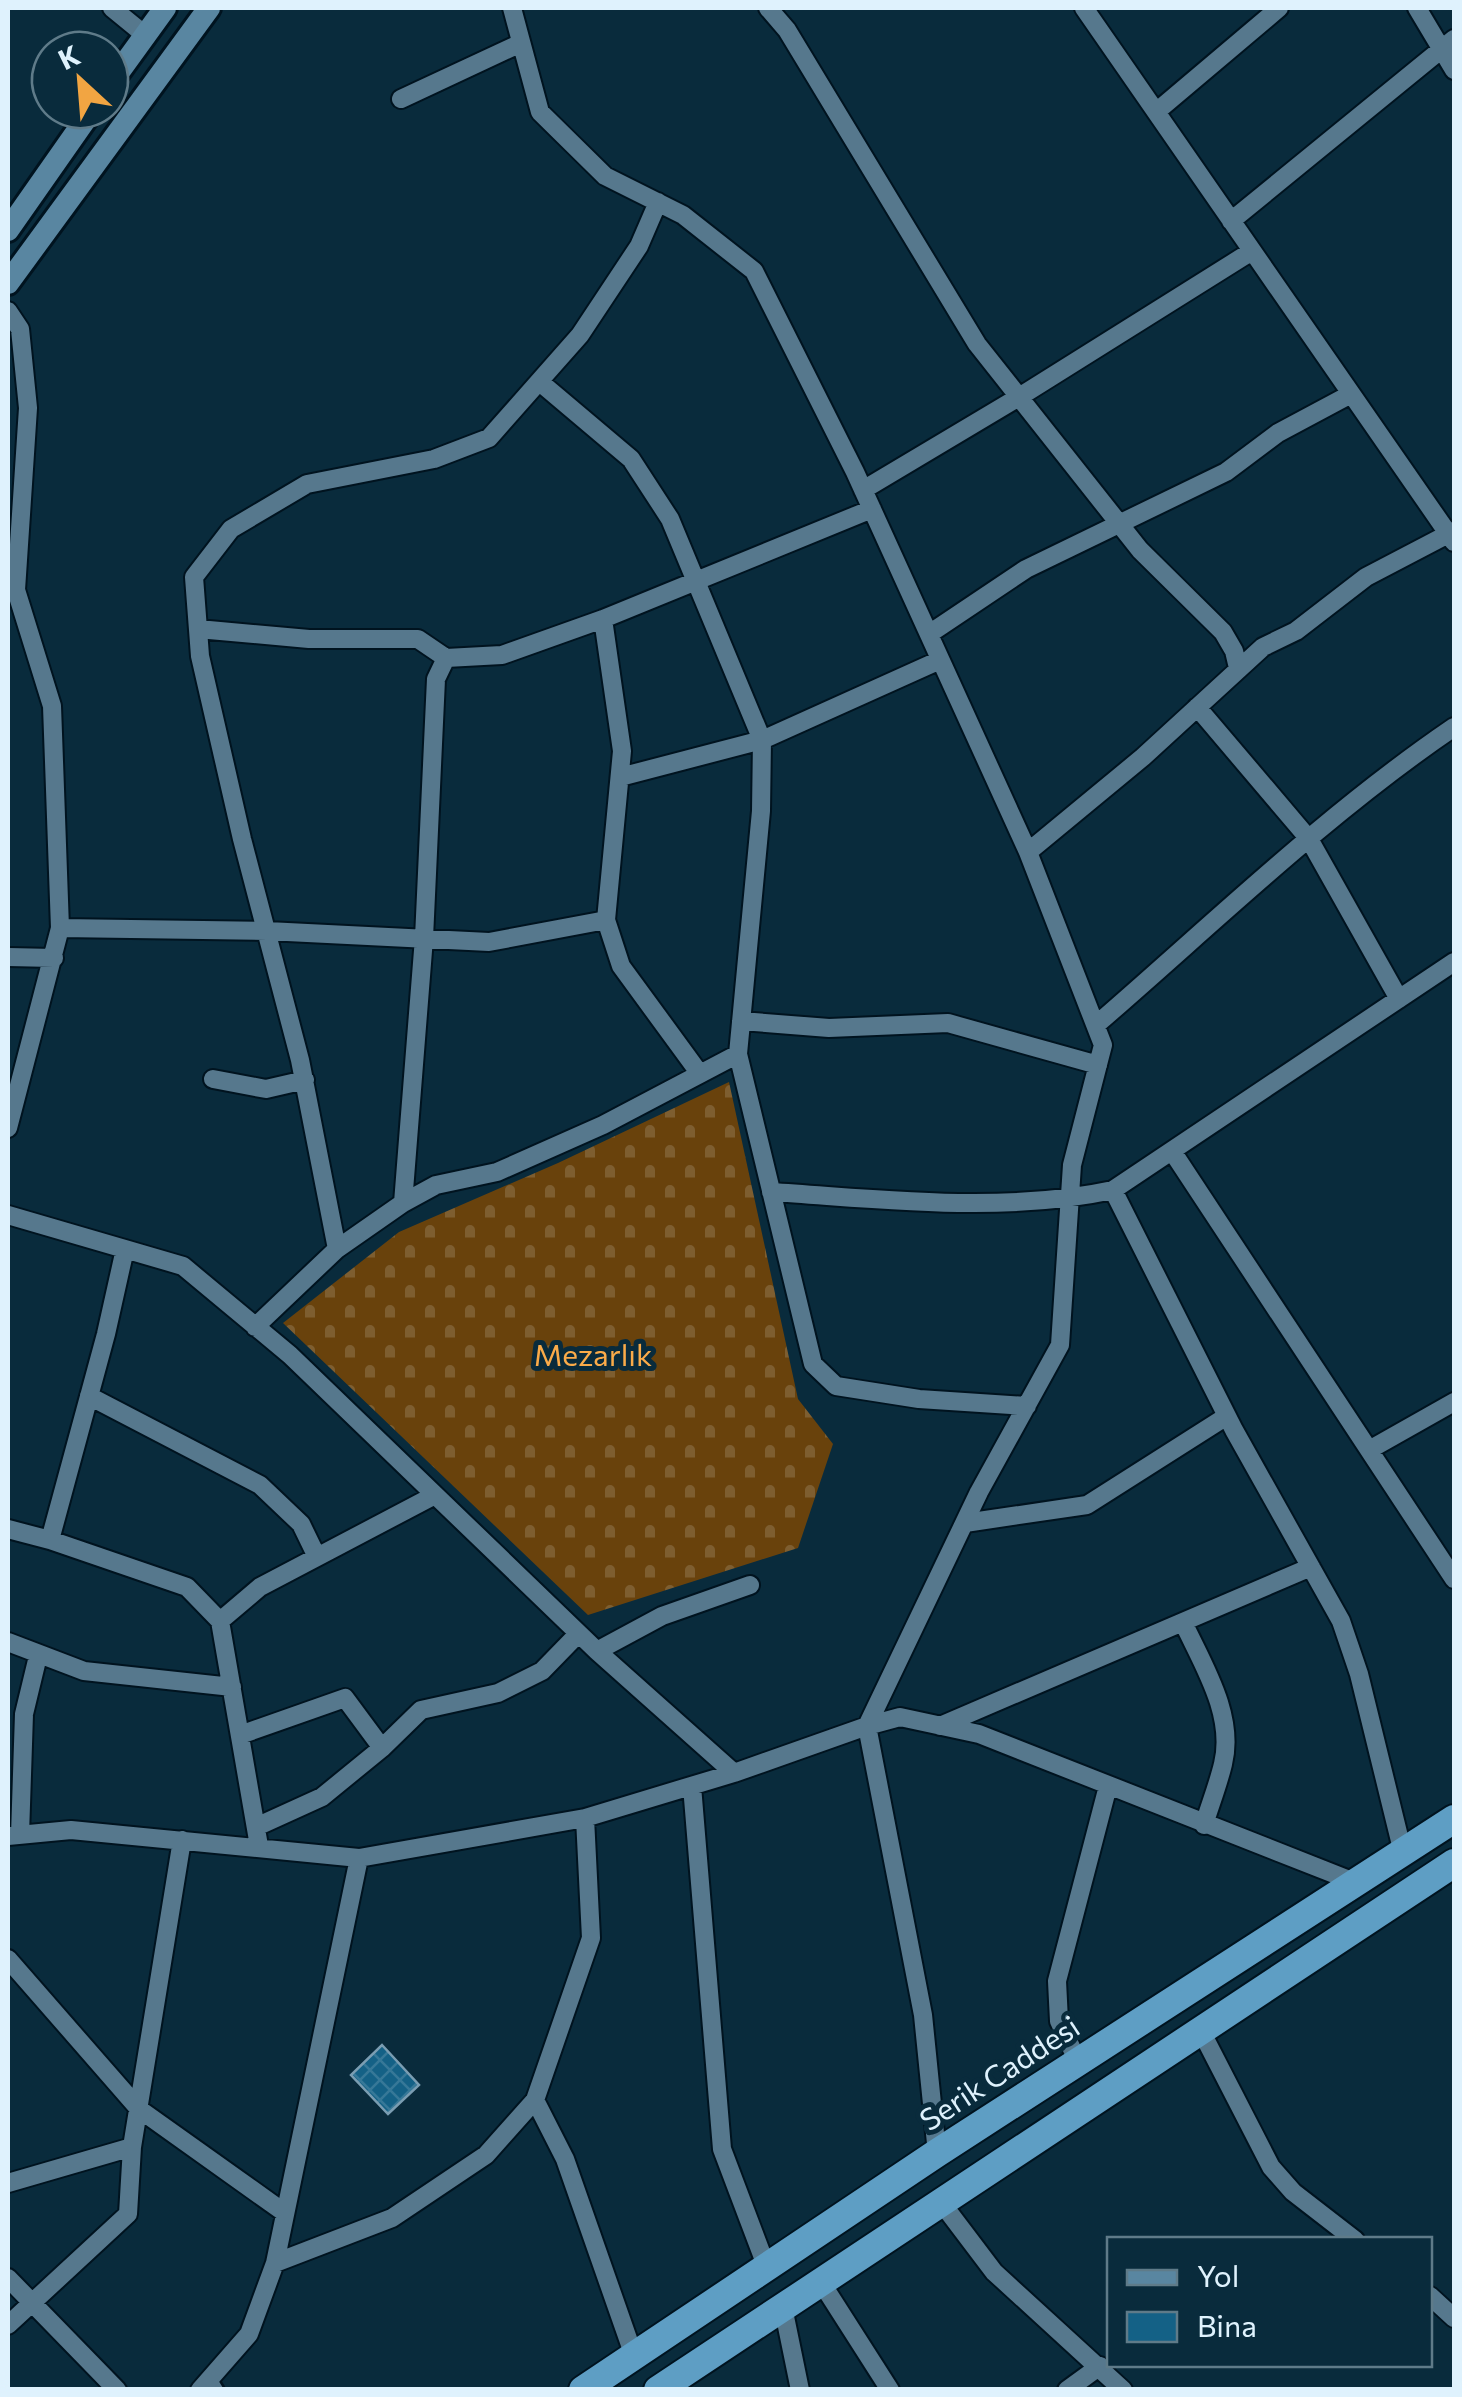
<svg xmlns="http://www.w3.org/2000/svg" width="1462" height="2397" viewBox="0 0 1462 2397" font-family="Commissioner,sans-serif">
<style>
.cemetery{fill:url(#cemetery-stones)}
.building{fill:url(#building-cross-hatch);stroke:#7a9db2;stroke-width:2.5}
.lines{fill:none;stroke-linecap:round;stroke-linejoin:round}
.service-casing{stroke:#00131f;stroke-width:14}
.minor-casing{stroke:#00131f;stroke-width:22}
.secondary-casing{stroke:#00131f;stroke-width:28}
.trunk-casing{stroke:#00131f;stroke-width:32}
.service{stroke:#56788d;stroke-width:9}
.minor{stroke:#56788d;stroke-width:18}
.secondary{stroke:#5986a1;stroke-width:22}
.trunk{stroke:#5e9ec4;stroke-width:28}
.labels{text-anchor:middle;stroke-width:10;stroke-linejoin:round;paint-order:stroke}
.park-label{font-size:30px;fill:#faab49;stroke:#092b3c}
.street-label{font-size:30px;fill:#dff2fd;stroke:#092b3c}
</style>
<defs>
<pattern id="cemetery-stones" width="16" height="16" patternUnits="userSpaceOnUse" patternTransform="scale(2.5)"><rect width="16" height="16" fill="#69420c"/><path d="M2 7V4a2 2 0 0 1 4 0v3zM10 15v-3a2 2 0 0 1 4 0v3z" fill="#7e5e30"/></pattern>
<pattern id="building-cross-hatch" width="8" height="8" patternUnits="userSpaceOnUse" patternTransform="scale(2.5)"><rect width="8" height="8" fill="#146186"/><path d="M0 0l8 8M0 8l8-8" fill="none" stroke="#367898"/></pattern>
</defs>
<rect width="100%" height="100%" fill="#092b3c"/>
<path class="cemetery" d="M729 1082 798 1399 833 1444 798 1548 588 1615 283 1323 399 1232 558 1163Z"/>
<path class="building" d="M382 2045 419 2085 388 2114 351 2075Z"/>
<g class="lines">
<g class="service-casing">
<path id="service" d="M211 2377 219 2390"/>
</g>
<g class="minor-casing">
<path id="minor" d="M112 8 145 35
M512 8 540 112 605 176 683 215 754 271 855 472 1028 852 1103 1045 1072 1165 1060 1345 979 1492 867 1726 923 2015 937 2153
M768 8 787 30 977 344 1140 550 1223 632 1234 651 1238 668
M1084 8 1454 542
M1417 8 1454 70
M401 99 521 43
M1156 112 1279 8
M1231 221 1454 39
M8 311 20 329 28 408 16 590 52 706 60 928 8 1128
M541 383 631 459 670 519 762 740 761 811 738 1054 813 1364 836 1386 919 1399 1027 1406
M863 490 1019 397 1252 251
M603 619 622 751 606 920 621 966 700 1074
M198 629 309 639H418L446 658 502 655 603 619 872 509
M929 634 1026 569 1226 472 1278 433 1351 394
M1197 707 1309 839 1399 999
M620 777 762 740 940 660
M1028 852 1143 757 1263 647 1296 631 1366 577 1454 531
M60 928 267 931 489 942 606 920
M8 957 54 958
M741 1021 829 1028 948 1023 1098 1065
M1096 1025C1213 924 1326 814 1454 727
M213 1079 266 1089 305 1080
M1172 1151 1454 1579
M1113 1190 1234 1430 1341 1621 1359 1674 1403 1853
M771 1192C884 1199 1002 1214 1113 1190L1454 962
M403 1203 424 938 436 679 446 658
M8 1215 183 1266 290 1355 597 1651 734 1773
M337 1249 300 1060 242 839 200 656 194 577 231 529 307 484 434 459 489 438 580 335 639 246 658 202
M255 1327 337 1249 403 1203 436 1185 497 1172 603 1125 738 1054
M89 1396 260 1485 301 1524 317 1557
M1369 1450 1454 1402
M965 1523 1087 1505 1227 1416
M8 1529 50 1540 187 1587 220 1621 259 1846
M50 1540 106 1334 125 1249
M220 1621 260 1587 435 1495
M1183 1622C1203 1665 1235 1715 1223 1764 1218 1785 1210 1805 1204 1825
M8 1642 84 1671 232 1687
M597 1651 662 1616 750 1585
M940 1726 1311 1567
M240 1735 345 1698 382 1748 421 1710 498 1693 542 1671 578 1634
M692 1786 722 2149 767 2268
M256 1827 322 1797 382 1748
M20 1835 24 1714 38 1656
M8 1836 71 1830 359 1858 585 1818 734 1773 867 1726 900 1717 979 1734 1357 1883
M8 1959 139 2109 285 2213
M1200 2029 1271 2167 1293 2192 1355 2240
M1078 2062 1059 2021 1057 1981 1108 1786
M535 2100 565 2159 634 2356
M8 2183 132 2147
M941 2202 994 2272 1123 2390
M275 2263 392 2218 486 2155 535 2100 591 1938 585 1818
M8 2278 117 2390
M821 2282 890 2390
M1430 2296 1454 2318
M783 2307 800 2390
M8 2325 128 2214 132 2147 182 1840
M200 2390 249 2334 275 2263 359 1858
M1067 2390 1100 2366"/>
</g>
<g class="secondary-casing">
<path id="secondary" d="M110 84 165 8
M8 230 92 110
M8 283 209 8"/>
</g>
<g class="trunk-casing">
<path id="trunk" d="M583 2390 937 2153 1454 1819
M658 2390 1454 1863"/>
</g>
<use href="#service" class="service"/>
<use href="#minor" class="minor"/>
<use href="#secondary" class="secondary"/>
<use href="#trunk" class="trunk"/>
</g>
<g class="labels">
<g class="park-label">
<text x="593" y="1366">Mezarlık</text>
</g>
<g class="street-label">
<text transform="translate(1000 2074) rotate(-33)" y="10">Serik Caddesi</text>
</g>
</g>
<rect width="1462" height="2397" fill="none" stroke="#dff2fd" stroke-width="20"/>
<rect x="1107" y="2237" width="325" height="130" fill="#092b3c" stroke="#5f7b89" stroke-width="2.5"/>
<rect x="1127" y="2270" width="50" height="15" fill="#5986a1" stroke="#5f7b89" stroke-width="2.5"/>
<text x="1197" y="2287" font-size="30" fill="#dff2fd">Yol</text>
<rect x="1127" y="2312" width="50" height="30" fill="#146186" stroke="#5f7b89" stroke-width="2.5"/>
<text x="1197" y="2337" font-size="30" fill="#dff2fd">Bina</text>
<g transform="translate(80 80) rotate(334)"><circle r="48" fill="#092b3c" stroke="#5f7b89" stroke-width="2.5"/>
<path d="M0-8L18 38L0 25L-18 38Z" fill="#f2a542"/>
<text y="-15" font-size="28" font-weight="bold" text-anchor="middle" fill="#dff2fd">K</text>
</g>
</svg>
